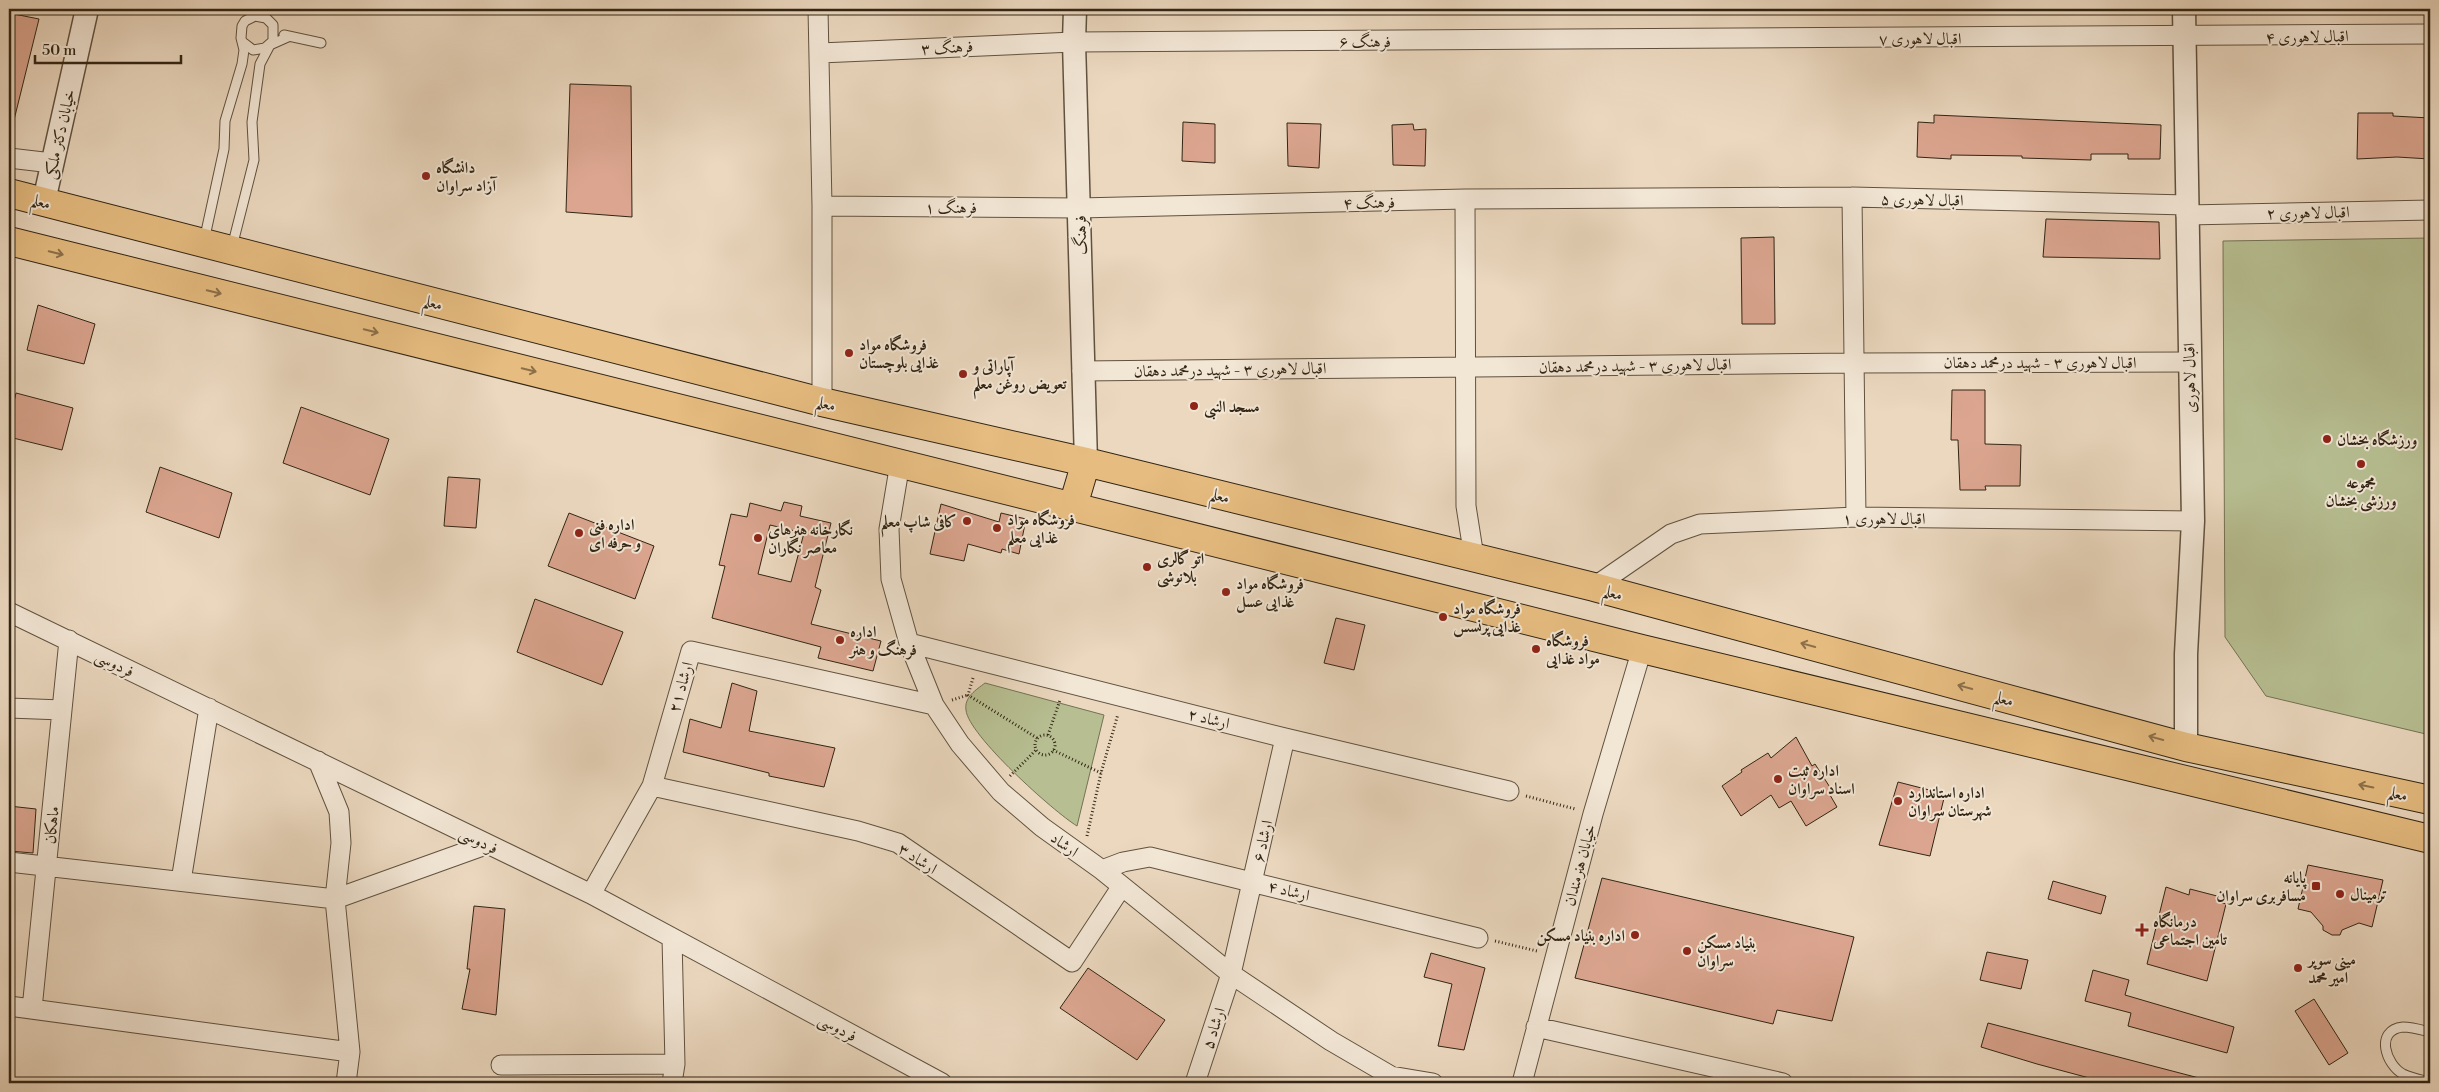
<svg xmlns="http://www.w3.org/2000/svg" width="2439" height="1092" viewBox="0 0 2439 1092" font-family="'Libre Bodoni',Amiri,serif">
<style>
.green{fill:#b7bf92;stroke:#747253}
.building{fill:#dba58f;stroke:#322514;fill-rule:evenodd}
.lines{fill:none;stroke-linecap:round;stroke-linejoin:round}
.service-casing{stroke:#60523f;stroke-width:11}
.minor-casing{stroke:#60523f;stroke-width:21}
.tertiary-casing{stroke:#60523f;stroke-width:25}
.primary-casing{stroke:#322514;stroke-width:30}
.path{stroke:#322514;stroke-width:3;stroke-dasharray:1 2.5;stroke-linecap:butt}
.service{stroke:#f2e6d5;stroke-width:9}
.minor{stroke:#f2e6d5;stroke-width:19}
.tertiary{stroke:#f2e6d5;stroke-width:22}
.primary{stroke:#e6bc80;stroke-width:28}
.oneway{stroke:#8c704a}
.poi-dot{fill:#8f2418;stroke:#f2e6d5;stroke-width:2}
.labels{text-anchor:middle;stroke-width:4;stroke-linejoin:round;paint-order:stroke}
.street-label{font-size:16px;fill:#322514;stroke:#f2e6d5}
.poi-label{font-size:16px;font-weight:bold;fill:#322514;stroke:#f2e6d5;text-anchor:start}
</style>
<rect width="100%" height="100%" fill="#ebd8bf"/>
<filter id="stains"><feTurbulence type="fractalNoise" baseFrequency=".004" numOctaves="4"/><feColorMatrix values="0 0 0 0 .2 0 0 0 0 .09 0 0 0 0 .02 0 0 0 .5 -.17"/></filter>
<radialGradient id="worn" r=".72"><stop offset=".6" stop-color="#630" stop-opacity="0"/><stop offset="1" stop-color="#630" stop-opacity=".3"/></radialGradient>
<path class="green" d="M2430 238V735L2266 696 2225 637 2223 241Z
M985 683 1104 715 1077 826C1054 812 968 735 966 710 964 697 976 690 985 683Z"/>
<path class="building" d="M9 13 39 19 14 120 9 119Z
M570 84 631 86 632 217 566 212Z
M2358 113H2393V116L2430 118V159L2397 157 2357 159Z
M1934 115 2161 125 2160 159H2128V154H2091V160L2022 158V156L1951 155V159L1917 157 1918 122 1934 123Z
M1183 122 1215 124V163L1182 161Z
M1287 123 1321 124 1319 168 1288 166Z
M1413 124 1414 130 1426 129 1425 166 1393 165 1392 125Z
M2046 219 2159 222 2160 259 2043 257Z
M1774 237 1775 324H1742L1741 238Z
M38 305 95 324 84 364 27 350Z
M1952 390H1985V444L2021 445 2020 486H1985L1986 490H1960L1958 440H1951Z
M16 393 73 408 62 450 9 437V425Z
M301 407 389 439 370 495 283 463Z
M160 467 232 493 219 538 146 512Z
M448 477 480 479 476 528 444 526Z
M784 502 802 506 800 516 831 523 815 587 821 590 811 624 881 641 873 671 818 658 821 647 712 618 725 566 719 565 731 514 747 517 750 503 781 511ZM770 525 804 533 791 582 758 574Z
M941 504 999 522 1001 513 1026 519 1019 554 1002 549 1001 553 968 544 964 561 930 554Z
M569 513 654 546 635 599 548 566Z
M535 599 623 632 602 685 517 652Z
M1336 618 1365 625 1354 670 1324 663Z
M732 683 757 691 749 731 835 748 824 787 769 776V773L683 752 690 719 721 728Z
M1796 737 1812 766 1815 764 1833 792 1830 795 1837 807 1806 826 1791 801 1779 808 1771 795 1741 816 1722 786 1742 772 1741 770 1768 753 1771 758Z
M1898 782 1945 794 1930 856 1879 845Z
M9 806 36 809 33 853 9 851Z
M2308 865 2383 880 2372 927 2359 923 2342 930 2340 935H2332L2323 930V926L2311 912 2298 909Z
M1602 878 1854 937 1832 1021 1777 1010 1773 1024 1575 978Z
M2053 881 2106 896 2101 914 2048 899Z
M2166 887 2189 895 2190 889 2217 896 2216 901 2226 904 2207 981 2147 964Z
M474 906 505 909 496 1015 462 1009 470 969H467Z
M1987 952 2028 960 2021 989 1980 980Z
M1431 953 1485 968 1464 1050 1438 1046 1452 984 1424 977Z
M1088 968 1165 1020 1137 1060 1060 1008Z
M2093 970 2129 980 2125 995 2234 1027 2227 1053 2128 1026 2131 1013 2085 1001Z
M2314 999 2348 1053 2329 1065 2295 1011Z
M1988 1023 2199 1078 2198 1083H2108L2037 1064 1981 1047Z"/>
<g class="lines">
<g class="service-casing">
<path id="service" d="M284 35 321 43
M204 241 224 149 225 121 242 64 244 50 241 38 242 26 245 21 255 16 266 18 273 25V41L265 48 253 50 244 43
M232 247 254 160 252 122 260 64 270 45 288 37
M2430 1032C2422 1030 2412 1027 2403 1027 2374 1030 2386 1065 2403 1074 2411 1078 2422 1080 2430 1082"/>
</g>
<g class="minor-casing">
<path id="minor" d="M818 9 822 206V402
M820 53 1074 42 2430 34
M9 158 52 163
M1852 197 1856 517
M1465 199 1466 506 1474 557
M822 206 1079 208 1465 199 1852 197 2187 205
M2186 215 2430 210
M1082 371 1855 363 2189 362
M900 463 889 529 891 579 909 643 934 705 960 744 1001 792 1042 827 1102 870 1231 974 1331 1041 1391 1076 1433 1083
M1594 587 1671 534 1700 524 1856 517 2193 521
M9 612 591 894 942 1083
M909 643 1285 738 1509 791
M9 708 62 710
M318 761 339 812 341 843 335 899 350 1052
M652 786 858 831 898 843 1072 962 1122 886
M9 862 335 899 488 844
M1102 870 1123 862 1150 857 1478 938
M181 881 209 708
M591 894 652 786 691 651 934 705
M672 938 675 1064 672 1083
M9 1006 350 1052 346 1083
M32 1009 69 640
M1536 1027 1783 1083
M501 1065 675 1064
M1195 1083 1231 974 1285 738
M1522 1083 1593 814 1642 649"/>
</g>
<g class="tertiary-casing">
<path id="tertiary" d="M1075 9 1074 42 1086 462
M2184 9 2193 521 2186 654V747
M44 201 87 9"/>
</g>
<g class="primary-casing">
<path id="primary" d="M9 193 822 402 1086 462 1594 587 2186 747 2430 800
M9 241 1642 649 2430 839
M1073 506 1086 462"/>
</g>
<path class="path" d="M973 678 968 695 1037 738
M952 700 968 695
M1048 735 1060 700
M1035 745a10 10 0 1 1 20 0a10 10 0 1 1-20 0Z
M1053 750 1101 773
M1010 776 1036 750
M1526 796 1575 809
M1087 836 1101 773 1118 714
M1495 941 1537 951"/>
<use href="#service" class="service"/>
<use href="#minor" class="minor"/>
<use href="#tertiary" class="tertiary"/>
<use href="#primary" class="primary"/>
</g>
<defs><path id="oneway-shaft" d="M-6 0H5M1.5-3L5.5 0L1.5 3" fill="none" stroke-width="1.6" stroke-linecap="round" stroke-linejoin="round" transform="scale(1.25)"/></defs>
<g class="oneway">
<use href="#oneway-shaft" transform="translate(56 253) rotate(14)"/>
<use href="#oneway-shaft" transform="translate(214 292) rotate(14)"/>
<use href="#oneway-shaft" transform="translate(371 331) rotate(14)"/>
<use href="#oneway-shaft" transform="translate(529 370) rotate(14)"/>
<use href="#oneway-shaft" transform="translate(1808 645) rotate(-165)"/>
<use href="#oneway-shaft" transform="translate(1965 687) rotate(-165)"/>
<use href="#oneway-shaft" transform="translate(2156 738) rotate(-165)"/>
<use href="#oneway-shaft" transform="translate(2366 786) rotate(-168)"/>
</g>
<g class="poi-dot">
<circle cx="426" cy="176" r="5"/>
<circle cx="849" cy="353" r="5"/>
<circle cx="963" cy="374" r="5"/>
<circle cx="1194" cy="406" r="5"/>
<circle cx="2327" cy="439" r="5"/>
<circle cx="2361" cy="464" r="5"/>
<circle cx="967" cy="521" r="5"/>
<circle cx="997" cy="528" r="5"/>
<circle cx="579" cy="533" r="5"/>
<circle cx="758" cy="538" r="5"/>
<circle cx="1147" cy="567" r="5"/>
<circle cx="1226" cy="592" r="5"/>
<circle cx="1443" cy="617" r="5"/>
<circle cx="840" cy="640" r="5"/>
<circle cx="1536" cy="649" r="5"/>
<circle cx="1778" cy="779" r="5"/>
<circle cx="1898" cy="801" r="5"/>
<rect x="2311" y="881" width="10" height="10" rx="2.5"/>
<circle cx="2340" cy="894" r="5"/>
<path d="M2139.5 922.5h5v5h5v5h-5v5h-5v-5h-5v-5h5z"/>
<circle cx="1635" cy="935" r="5"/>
<circle cx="1687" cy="951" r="5"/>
<circle cx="2298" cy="968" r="5"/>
</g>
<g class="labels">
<g class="street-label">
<text transform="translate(2307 36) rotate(-1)" y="6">اقبال لاهوری ۴</text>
<text x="1920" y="44">اقبال لاهوری ۷</text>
<text x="1365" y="47">فرهنگ ۶</text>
<text transform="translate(947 47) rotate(-3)" y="6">فرهنگ ۳</text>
<text transform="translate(59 134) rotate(-77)" y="6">خیابان دکتر ملکی</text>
<text transform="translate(1922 199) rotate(1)" y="6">اقبال لاهوری ۵</text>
<text transform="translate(41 201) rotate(14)" y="6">معلم</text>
<text transform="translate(1369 202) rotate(-1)" y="6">فرهنگ ۴</text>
<text x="951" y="213">فرهنگ ۱</text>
<text transform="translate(2308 212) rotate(-1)" y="6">اقبال لاهوری ۲</text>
<text transform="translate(1080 235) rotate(-91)" y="6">فرهنگ</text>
<text transform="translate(433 302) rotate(14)" y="6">معلم</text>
<text x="2040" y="368">اقبال لاهوری ۳ - شهید درمحمد دهقان</text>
<text transform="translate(1635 365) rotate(-1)" y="6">اقبال لاهوری ۳ - شهید درمحمد دهقان</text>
<text transform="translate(1230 369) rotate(-1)" y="6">اقبال لاهوری ۳ - شهید درمحمد دهقان</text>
<text transform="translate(2189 378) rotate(-91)" y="6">اقبال لاهوری</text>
<text transform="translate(826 403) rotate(13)" y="6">معلم</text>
<text transform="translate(1220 495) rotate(14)" y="6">معلم</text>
<text x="1884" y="524">اقبال لاهوری ۱</text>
<text transform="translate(1613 592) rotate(15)" y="6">معلم</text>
<text transform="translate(115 663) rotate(26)" y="6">فردوسی</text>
<text transform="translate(680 687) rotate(-74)" y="6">ارشاد ۲۱</text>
<text transform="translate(2004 698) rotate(15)" y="6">معلم</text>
<text transform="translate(1209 718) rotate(14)" y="6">ارشاد ۲</text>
<text transform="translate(2398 793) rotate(12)" y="6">معلم</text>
<text transform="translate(51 825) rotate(-84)" y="6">ماهکان</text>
<text transform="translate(479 840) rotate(26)" y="6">فردوسی</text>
<text transform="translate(1262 841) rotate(-77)" y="6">ارشاد ۶</text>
<text transform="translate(1065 844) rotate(36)" y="6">ارشاد</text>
<text transform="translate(918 858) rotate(33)" y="6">ارشاد ۳</text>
<text transform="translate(1579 865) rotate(-75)" y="6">خیابان هنرمندان</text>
<text transform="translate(1289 890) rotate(14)" y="6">ارشاد ۴</text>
<text transform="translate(838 1027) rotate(28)" y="6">فردوسی</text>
<text transform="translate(1213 1028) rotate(-72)" y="6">ارشاد ۵</text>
</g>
<g class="poi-label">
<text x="436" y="173">دانشگاه<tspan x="436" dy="18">آزاد سراوان</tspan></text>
<text x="859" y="350">فروشگاه مواد<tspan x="859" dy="18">غذایی بلوچستان</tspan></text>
<text x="973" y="371">آپاراتی و<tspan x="973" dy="18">تعویض روغن معلم</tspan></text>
<text x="1204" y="412">مسجد النبی</text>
<text x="2337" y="445">ورزشگاه بخشان</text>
<text x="2361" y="488" text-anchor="middle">مجموعه<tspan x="2361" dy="18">ورزشی بخشان</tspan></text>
<text x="1007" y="525">فروشگاه مواد<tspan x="1007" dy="18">غذایی معلم</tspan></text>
<text x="957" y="527" text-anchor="end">کافی شاپ معلم</text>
<text x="589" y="530">اداره فنی<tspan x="589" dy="18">و حرفه ای</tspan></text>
<text x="768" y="535">نگارخانه هنرهای<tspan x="768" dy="18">معاصر نگاران</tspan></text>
<text x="1157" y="564">اتو گالری<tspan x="1157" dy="18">بلانوشی</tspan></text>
<text x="1236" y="589">فروشگاه مواد<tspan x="1236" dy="18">غذایی عسل</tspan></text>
<text x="1453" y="614">فروشگاه مواد<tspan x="1453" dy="18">غذایی پرنسس</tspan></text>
<text x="850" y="637">اداره<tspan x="850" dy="18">فرهنگ و هنر</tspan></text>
<text x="1546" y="646">فروشگاه<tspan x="1546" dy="18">مواد غذایی</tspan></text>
<text x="1788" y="776">اداره ثبت<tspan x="1788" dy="18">اسناد سراوان</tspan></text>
<text x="1908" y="798">اداره استاندارد<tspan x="1908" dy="18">شهرستان سراوان</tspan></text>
<text x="2306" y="883" text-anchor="end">پایانه<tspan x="2306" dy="18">مسافربری سراوان</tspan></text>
<text x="2350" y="900">ترمینال</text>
<text x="2153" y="927">درمانگاه<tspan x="2153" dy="18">تامین اجتماعی</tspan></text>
<text x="1625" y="941" text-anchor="end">اداره بنیاد مسکن</text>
<text x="1697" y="948">بنیاد مسکن<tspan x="1697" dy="18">سراوان</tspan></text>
<text x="2308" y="965">مینی سوپر<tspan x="2308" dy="18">امیر محمد</tspan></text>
</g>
</g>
<rect width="2439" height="1092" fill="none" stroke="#ebd8bf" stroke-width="30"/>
<rect x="10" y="10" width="2419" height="1072" fill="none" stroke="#322514" stroke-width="2.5"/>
<rect x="15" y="15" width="2409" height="1062" fill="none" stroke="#322514"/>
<path d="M35 55v8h146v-8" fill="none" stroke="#322514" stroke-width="2.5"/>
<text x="42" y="55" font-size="15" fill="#322514" stroke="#f2e6d5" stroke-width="4" paint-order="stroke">50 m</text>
<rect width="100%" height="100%" filter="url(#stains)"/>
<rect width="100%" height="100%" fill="url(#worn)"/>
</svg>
